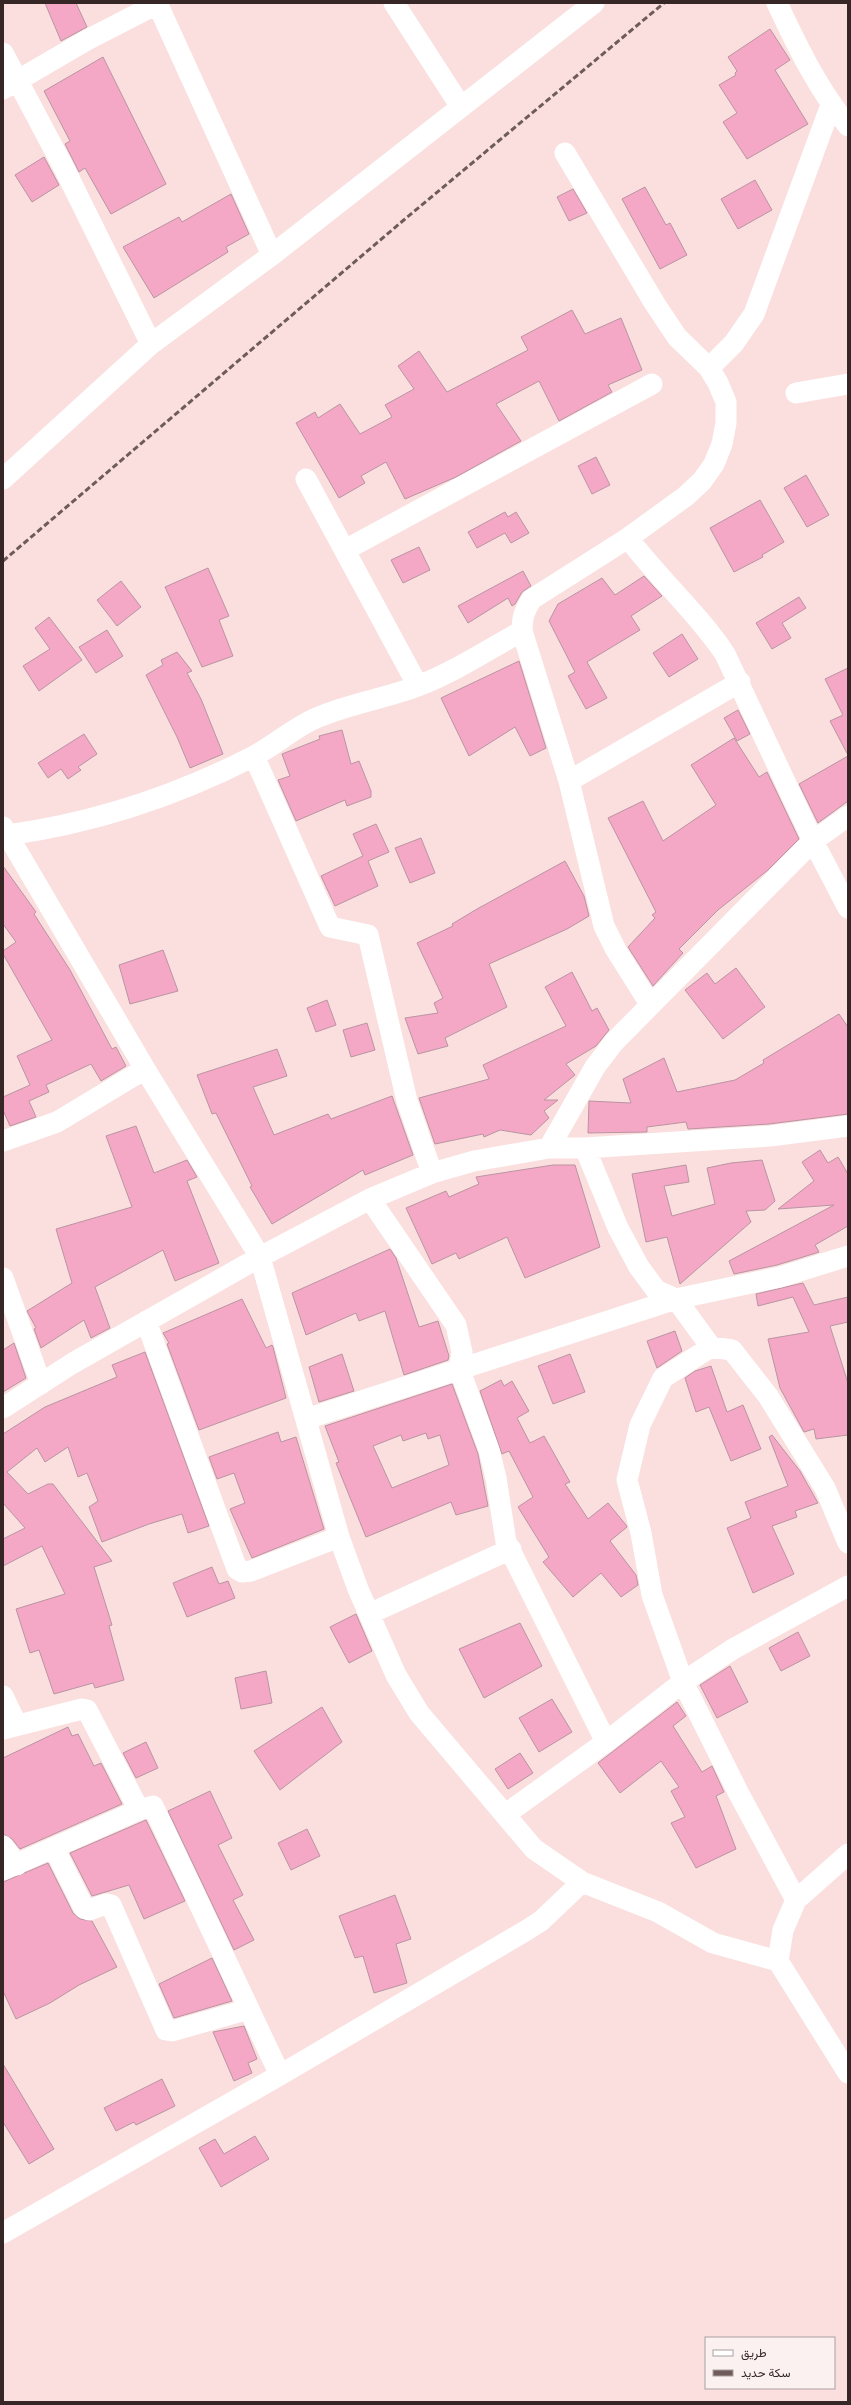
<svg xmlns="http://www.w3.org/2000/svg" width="851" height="2405" viewBox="0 0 851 2405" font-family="'Golos Text',Vazirmatn,sans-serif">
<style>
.building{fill:#f4a8c6;stroke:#ba94a2;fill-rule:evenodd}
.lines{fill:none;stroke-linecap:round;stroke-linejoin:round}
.minor{stroke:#fff;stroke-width:21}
.rail{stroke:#6e5b5a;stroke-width:3;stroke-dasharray:6 3;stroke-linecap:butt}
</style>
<rect width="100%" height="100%" fill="#fadfde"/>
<path class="building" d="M45 3H76L87 27 61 41Z
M770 29 790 60 775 70 808 124 747 159 723 122 737 113 719 85 736 75 735 73 737 71 728 57Z
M103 57 166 184 111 214 85 168 79 172 65 144 70 141 44 91Z
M44 157 59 185 32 202 15 175Z
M755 180 772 210 738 229 721 199Z
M645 187 666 225 670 223 687 255 660 269 622 199Z
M573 189 587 213 569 221 557 197Z
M231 194 249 234 226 247 228 252 154 298 123 247 179 217 182 222Z
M572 310 585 334 621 318 642 370 608 385 612 392 559 421 539 381 496 404 521 441 456 477 405 499 386 462 361 476 365 483 339 498 296 423 315 412 318 418 340 404 360 434 392 417 385 405 414 389 398 366 419 351 447 392 528 350 521 337Z
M596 457 610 485 592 494 578 466Z
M806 475 829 515 807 527 784 488Z
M760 500 784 542 762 555 763 557 734 572 710 528Z
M505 512 508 517 516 512 529 533 511 543 505 533 477 548 468 532Z
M419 547 430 570 403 583 391 560Z
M208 568 229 616 219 620 233 656 202 667 165 587Z
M523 571 531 586 522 592 515 604 512 606 508 598 468 623 458 606Z
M644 576 662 596 631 616 640 630 587 662 607 698 586 709 568 676 575 672 549 621 558 604 602 578 615 595Z
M121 581 141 607 117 626 97 600Z
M799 597 806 608 782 623 791 638 772 649 756 623Z
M49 617 82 660 39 691 23 666 50 649 35 628Z
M107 630 123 656 96 673 79 647Z
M682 634 698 659 669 677 653 653Z
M177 652 192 671 187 673 201 699 223 754 190 768 177 737 146 675 163 665 161 660Z
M519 661 546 748 530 756 515 727 469 756 441 698Z
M848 668V755L830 721 843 715 825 679Z
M738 710 750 734 737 741 724 718Z
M342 730 351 764 359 761 371 791V797L347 806 345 800 296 821 278 780 290 776 282 754 320 739 319 736Z
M84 734 97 754 78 767 81 770 68 779 61 769 48 778 38 763Z
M734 738 759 777 767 772 799 839 768 870 718 910 679 949 683 953 653 986 628 947 655 918 652 915 656 912 608 818 643 801 663 841 716 805 691 765Z
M848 756V801L818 823 799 784Z
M376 824 389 852 368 861 378 886 335 906 321 876 363 856 353 834Z
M421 838 435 873 410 883 395 848Z
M565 861 584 896 589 916 567 929 489 964 507 1007 445 1038 448 1046 418 1054 405 1018 438 1013 434 1003 443 998 417 943 453 926 452 924 477 909Z
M3 866 36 912 34 914 70 970 112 1049 116 1047 126 1066 101 1081 91 1064 46 1085 49 1092 29 1101 36 1117 10 1126 3 1110V1097L30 1085 17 1056 52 1040 3 954V951L16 942 3 924Z
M163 950 178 991 130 1004 119 965Z
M736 968 765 1007 723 1039 685 990 707 973 715 984Z
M572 972 592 1011 597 1008 609 1030 596 1046 566 1064 575 1075 544 1100H558L544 1111 549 1118 531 1135 500 1130 484 1137 483 1134 435 1144 419 1098 489 1079 483 1065 566 1026 545 987Z
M327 1000 336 1025 316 1032 307 1008Z
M839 1014 848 1027V1114L769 1124 688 1129 686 1122 647 1127V1132L588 1133 589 1101 631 1103 623 1079 664 1058 677 1092 735 1080 764 1063 763 1060Z
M367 1023 375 1050 351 1057 343 1030Z
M277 1049 287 1076 253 1087 274 1135 328 1114 331 1119 392 1096 413 1155 365 1175 363 1170 272 1224 250 1187 252 1186 216 1113 212 1114 197 1075Z
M136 1126 154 1173 187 1160 197 1177 187 1181 219 1263 175 1281 163 1250 95 1287 110 1328 91 1338 84 1320 41 1348 34 1329 36 1328 27 1311 72 1283 56 1229 132 1207 106 1136Z
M820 1150 828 1163 838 1157 848 1174V1226L815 1245 819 1252 816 1253 777 1265 734 1274 729 1261 834 1205 778 1209 814 1181 802 1162Z
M762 1160 775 1201 765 1210 746 1211 751 1222 680 1284 667 1237 646 1242 632 1174 686 1165 689 1182 664 1186 672 1216 715 1204 707 1168 731 1163Z
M553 1165H575L600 1247 525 1278 507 1237 459 1259 456 1253 432 1264 406 1208 446 1191 449 1197 479 1184 476 1177Z
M390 1249 396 1258 419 1327 438 1321 449 1356 448 1360 404 1375 385 1311 359 1321 356 1313 306 1335 292 1293Z
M803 1283 814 1305 848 1297V1322L830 1326 848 1383V1435L816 1439 814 1429 804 1432 780 1388 768 1339 809 1332 793 1297 758 1306 756 1294Z
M242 1299 266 1348 272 1345 273 1347 286 1398 199 1430 167 1344 169 1343 163 1333Z
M675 1331 682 1351 657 1368 647 1341Z
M14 1343 26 1378 3 1392V1350Z
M145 1352 209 1526 188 1533 182 1514 149 1524 102 1542 89 1507 98 1501 87 1473 78 1477 68 1447 45 1462 37 1448 7 1472 28 1494 48 1484H53L112 1561 94 1567 112 1625 109 1626 124 1680 95 1688 93 1683 54 1694 39 1650 30 1653 16 1609 65 1594 42 1546 3 1566V1539L25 1528 3 1503V1434L45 1407 117 1377 112 1365Z
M342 1354 354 1391 319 1402 309 1367Z
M570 1354 585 1392 553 1404 538 1366Z
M711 1366 727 1412 743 1405 761 1449 731 1461 709 1407 696 1412 685 1378 695 1371Z
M501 1380 504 1386 512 1381 529 1411 517 1418 530 1443 544 1436 570 1482 565 1484 588 1519 608 1503 626 1525 627 1527 610 1541 636 1575 638 1585 621 1597 601 1573 573 1597 543 1562 549 1557 518 1507 533 1497 509 1451 502 1454 480 1391Z
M452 1384 478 1454 488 1506 456 1515 451 1502 366 1537 336 1463 339 1462 325 1426ZM426 1433 428 1439 440 1435 449 1465 392 1488 373 1446 401 1435 403 1441Z
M278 1432 281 1442 296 1437 324 1529 252 1558 230 1509 245 1503 234 1473 217 1479 209 1457Z
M772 1435 800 1471 818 1503 795 1511 797 1517 772 1526 794 1574 753 1593 727 1528 751 1518 745 1502 788 1486 769 1437Z
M212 1567 219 1584 228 1581 235 1598 187 1617 173 1583Z
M356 1614 372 1651 349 1663 330 1627Z
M520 1623 542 1666 484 1698 459 1649Z
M798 1632 810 1656 781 1671 769 1648Z
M730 1666 748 1702 717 1718 700 1685Z
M266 1671 272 1703 241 1709 235 1678Z
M552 1699 572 1732 539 1752 519 1718Z
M677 1702 686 1716 673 1726 702 1772 712 1766 724 1792 716 1796 736 1849 696 1868 671 1823 685 1817 671 1791 679 1787 661 1761 620 1793 598 1763Z
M322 1707 342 1742 280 1790 254 1751Z
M68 1727 72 1736 78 1734 94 1766 101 1763 122 1804 20 1849 12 1839 3 1834V1758Z
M146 1742 158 1768 136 1778 123 1753Z
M520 1753 533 1773 508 1789 495 1769Z
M210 1791 232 1838 218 1845 243 1895 233 1900 254 1940 234 1950 168 1811Z
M146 1820 185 1901 144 1919 129 1885 92 1896 70 1853Z
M307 1829 320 1856 291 1870 278 1843Z
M48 1863 73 1913 80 1919 92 1921 117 1967 79 1985 50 2003 16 2019 3 1991V1882Z
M395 1895 411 1939 396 1944 407 1983 374 1993 363 1956 355 1958 339 1916Z
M212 1958 232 2001 174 2018 159 1984Z
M244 2026 257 2059 248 2063 252 2073 234 2081 213 2032Z
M3 2064 54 2149 29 2164 3 2122Z
M162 2079 175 2106 136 2125 134 2122 116 2131 104 2108Z
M255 2136 269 2159 221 2187 199 2148 215 2139 224 2154Z"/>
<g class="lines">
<path class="minor" d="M157 3 272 255
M394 3 461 107
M777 3C797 46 818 89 848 126
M3 53 65 170 151 344
M3 89 87 40 157 4
M565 153 655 304 677 337 709 368 718 383 726 402V423L722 444 714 464 702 481 686 496 628 538 532 599C524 611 522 618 522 631L569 781 604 926 616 950 650 1004
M709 368 734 343 754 314 831 105
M796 393 848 384
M3 479 151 344 272 255 594 3
M306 479 418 686
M628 538C658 578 697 612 725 654L813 841 848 908
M345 550 652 384
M254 756 330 927 368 935 407 1101 432 1173
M569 781 740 682
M3 827 145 1069 260 1257 339 1537 358 1589 396 1675 419 1713 534 1849 582 1882
M3 838 8 835C93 823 176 796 252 757 274 746 292 729 314 719 347 704 384 699 418 686 454 672 488 650 522 631
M3 1141 57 1122 145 1069
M549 1148 595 1067 614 1042 813 841 848 816
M585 1148 618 1228 639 1267 656 1290 676 1299 711 1347
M370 1199 456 1325 462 1352 459 1368 489 1450 496 1478 506 1542 606 1742
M3 1278 41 1384
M146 1321 237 1569 242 1572 251 1571 339 1537
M3 1408 73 1363 260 1257 370 1199 432 1173 474 1161 549 1148H585L770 1136 848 1126
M306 1419 676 1299 780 1277 848 1256
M848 1543 825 1488 768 1396 732 1350 711 1347 663 1378 640 1425 627 1480 641 1533 652 1595 683 1682 738 1792 796 1900 783 1930 778 1961 848 2073
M369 1614 511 1549
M3 1696 17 1725
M3 1729 82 1709 87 1710 139 1810
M506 1814 606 1742 683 1682 733 1649 848 1586
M3 1846 17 1865
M54 1848 84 1908 89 1910 106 1904 111 1905 166 2030 172 2031 249 2009
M3 1870 139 1810 153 1806 280 2075
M796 1900 848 1854
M3 2233 280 2075 527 1930 541 1921 582 1882 658 1912 713 1943 778 1961"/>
<path class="rail" d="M3 561 405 219 664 3"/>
</g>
<rect width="851" height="2405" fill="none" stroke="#362625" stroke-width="8"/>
<rect x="705" y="2337" width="130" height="52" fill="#fbf1f1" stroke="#aca09f"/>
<rect x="713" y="2350" width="20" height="6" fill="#ffffff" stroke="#aca09f"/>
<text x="741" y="2357" font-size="12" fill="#362625">طريق</text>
<rect x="713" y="2370" width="20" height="6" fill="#6e5b5a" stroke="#aca09f"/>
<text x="741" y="2377" font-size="12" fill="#362625">سكة حديد</text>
</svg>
